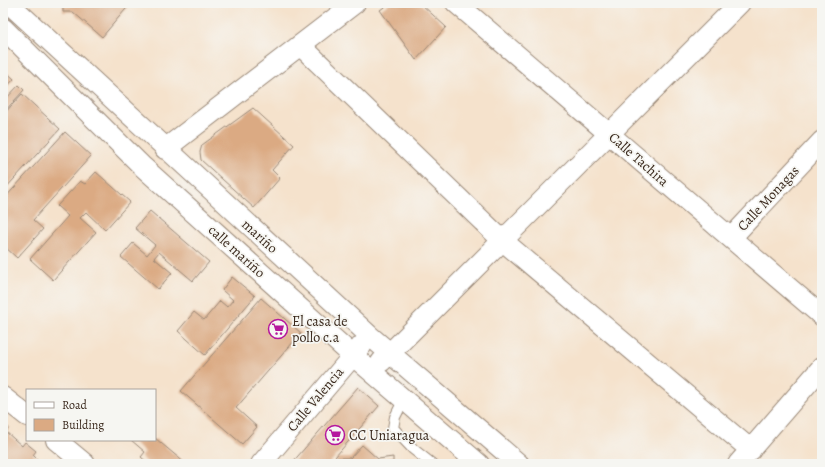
<svg xmlns="http://www.w3.org/2000/svg" width="825" height="467" viewBox="0 0 825 467" font-family="Alegreya,serif">
<style>
.building{fill:#dbaa83}
.lines{fill:none;stroke-linecap:round;stroke-linejoin:round}
.service-casing{stroke:#988675;stroke-width:12}
.minor-casing{stroke:#988675;stroke-width:22}
.service{stroke:#fff;stroke-width:10}
.minor{stroke:#fff;stroke-width:20}
.labels{text-anchor:middle;stroke-width:3.5;stroke-linejoin:round;paint-order:stroke}
.street-label{font-size:14px;fill:#3b2a1e;stroke:#f6f6f2}
.poi-label{font-size:14px;fill:#3b2a1e;stroke:#f6f6f2;text-anchor:start}
</style>
<rect width="100%" height="100%" fill="#f6f6f2"/>
<filter id="ink" filterUnits="userSpaceOnUse"><feTurbulence type="fractalNoise" baseFrequency=".025" numOctaves="2"/><feDisplacementMap in="SourceGraphic" scale="8" xChannelSelector="R" yChannelSelector="G"/><feConvolveMatrix kernelMatrix="1 2 1 2 8 2 1 2 1" color-interpolation-filters="sRGB"/></filter>
<filter id="wash" filterUnits="userSpaceOnUse"><feTurbulence type="fractalNoise" baseFrequency=".012" numOctaves="4" result="noise"/><feDisplacementMap in="SourceGraphic" scale="16" xChannelSelector="R" yChannelSelector="G"/><feGaussianBlur stdDeviation="0.9" result="paint"/><feColorMatrix in="noise" values="0 0 0 0 0 0 0 0 0 0 0 0 0 0 0 0 0 1.4 0 .05"/><feComposite in="paint" operator="in"/></filter>
<g filter="url(#wash)">
<rect width="100%" height="100%" fill="#f5e2cc"/>
<g id="blocks">
<path class="building" d="M61 3H131L102 37 73 12H63V5Z
M390 3H420L446 27 416 60 380 10Z
M3 69 14 79 3 91Z
M19 85 24 90 3 113V102Z
M22 94 60 129 3 191V115Z
M253 108 294 145 272 170 280 178 254 208 201 160 200 152 202 145Z
M65 132 91 156 33 220 43 229 17 258 3 245V200Z
M96 172 130 202 105 230 86 212 80 218 96 232 53 280 30 259 68 216 57 206 80 181 85 184Z
M150 211 209 262 193 281 159 252 154 258 172 273 158 289 121 257 133 243 147 255 155 245 135 228Z
M232 277 255 296 205 355 178 331 194 312 204 320 220 301 227 307 233 300 222 290Z
M261 298 301 333 236 408 257 427 242 444 181 391Z
M358 387 379 406 329 464H291Z
M3 423 9 428 6 432 22 446 25 442 36 451 33 455 37 459 32 464H14L9 460 6 464H3Z
M155 438 186 464H149L141 457 145 452 131 440H155Z
M362 445 378 459 393 457V464H337L336 458H350Z"/>
</g>
</g>
<g filter="url(#ink)">
<use href="#blocks" fill-opacity="0" stroke="#988675" stroke-width="1"/>
<g class="lines">
<g class="service-casing">
<path id="service" d="M404 399 395 417 393 428 413 449 432 464"/>
</g>
<g class="minor-casing">
<path id="minor" d="M6 3 15 9 370 336 519 464
M456 3 822 316
M3 28 143 167 352 355 479 464
M300 45 503 241 751 450
M165 149 355 3
M731 238 822 141
M381 362 740 3
M3 397 27 416
M56 440 85 464
M261 464 362 345
M738 464 822 367"/>
</g>
<use href="#service" class="service"/>
<use href="#minor" class="minor"/>
</g>
</g>
<defs>
<g id="supermarket-ring" transform="scale(1)"><circle r="9.5" fill="#f6f6f2" stroke="#b5179e" stroke-width="1.5"/><path d="M-6-5.5h2.5l.6 2H6L4.5 2H-2.5L-4.4-4H-6ZM-1.5 3.2a1.3 1.3 0 1 0 .1 0ZM3 3.2a1.3 1.3 0 1 0 .1 0Z" fill="#b5179e"/></g>
</defs>
<g fill-rule="evenodd">
<use href="#supermarket-ring" x="278" y="329"/>
<use href="#supermarket-ring" x="335" y="435"/>
</g>
<g class="labels">
<g class="street-label">
<text transform="translate(639 159) rotate(41)" y="5">Calle Tachira</text>
<text transform="translate(768 198) rotate(-47)" y="5">Calle Monagas</text>
<text transform="translate(260 236) rotate(42)" y="5">mariño</text>
<text transform="translate(237 251) rotate(42)" y="5">calle mariño</text>
<text transform="translate(315 399) rotate(-50)" y="5">Calle Valencia</text>
</g>
<g class="poi-label">
<text x="292" y="326">El casa de<tspan x="292" dy="16">pollo c.a</tspan></text>
<text x="349" y="440">CC Uniaragua</text>
</g>
</g>
<rect width="825" height="467" fill="none" stroke="#f6f6f2" stroke-width="16"/>
<rect x="26" y="389" width="130" height="52" fill="#f6f6f2" stroke="#aba49d"/>
<rect x="34" y="402" width="20" height="6" fill="#ffffff" stroke="#aba49d"/>
<text x="62" y="409" font-size="12" fill="#3b2a1e">Road</text>
<rect x="34" y="419" width="20" height="12" fill="#dbaa83" stroke="#aba49d"/>
<text x="62" y="429" font-size="12" fill="#3b2a1e">Building</text>
</svg>
